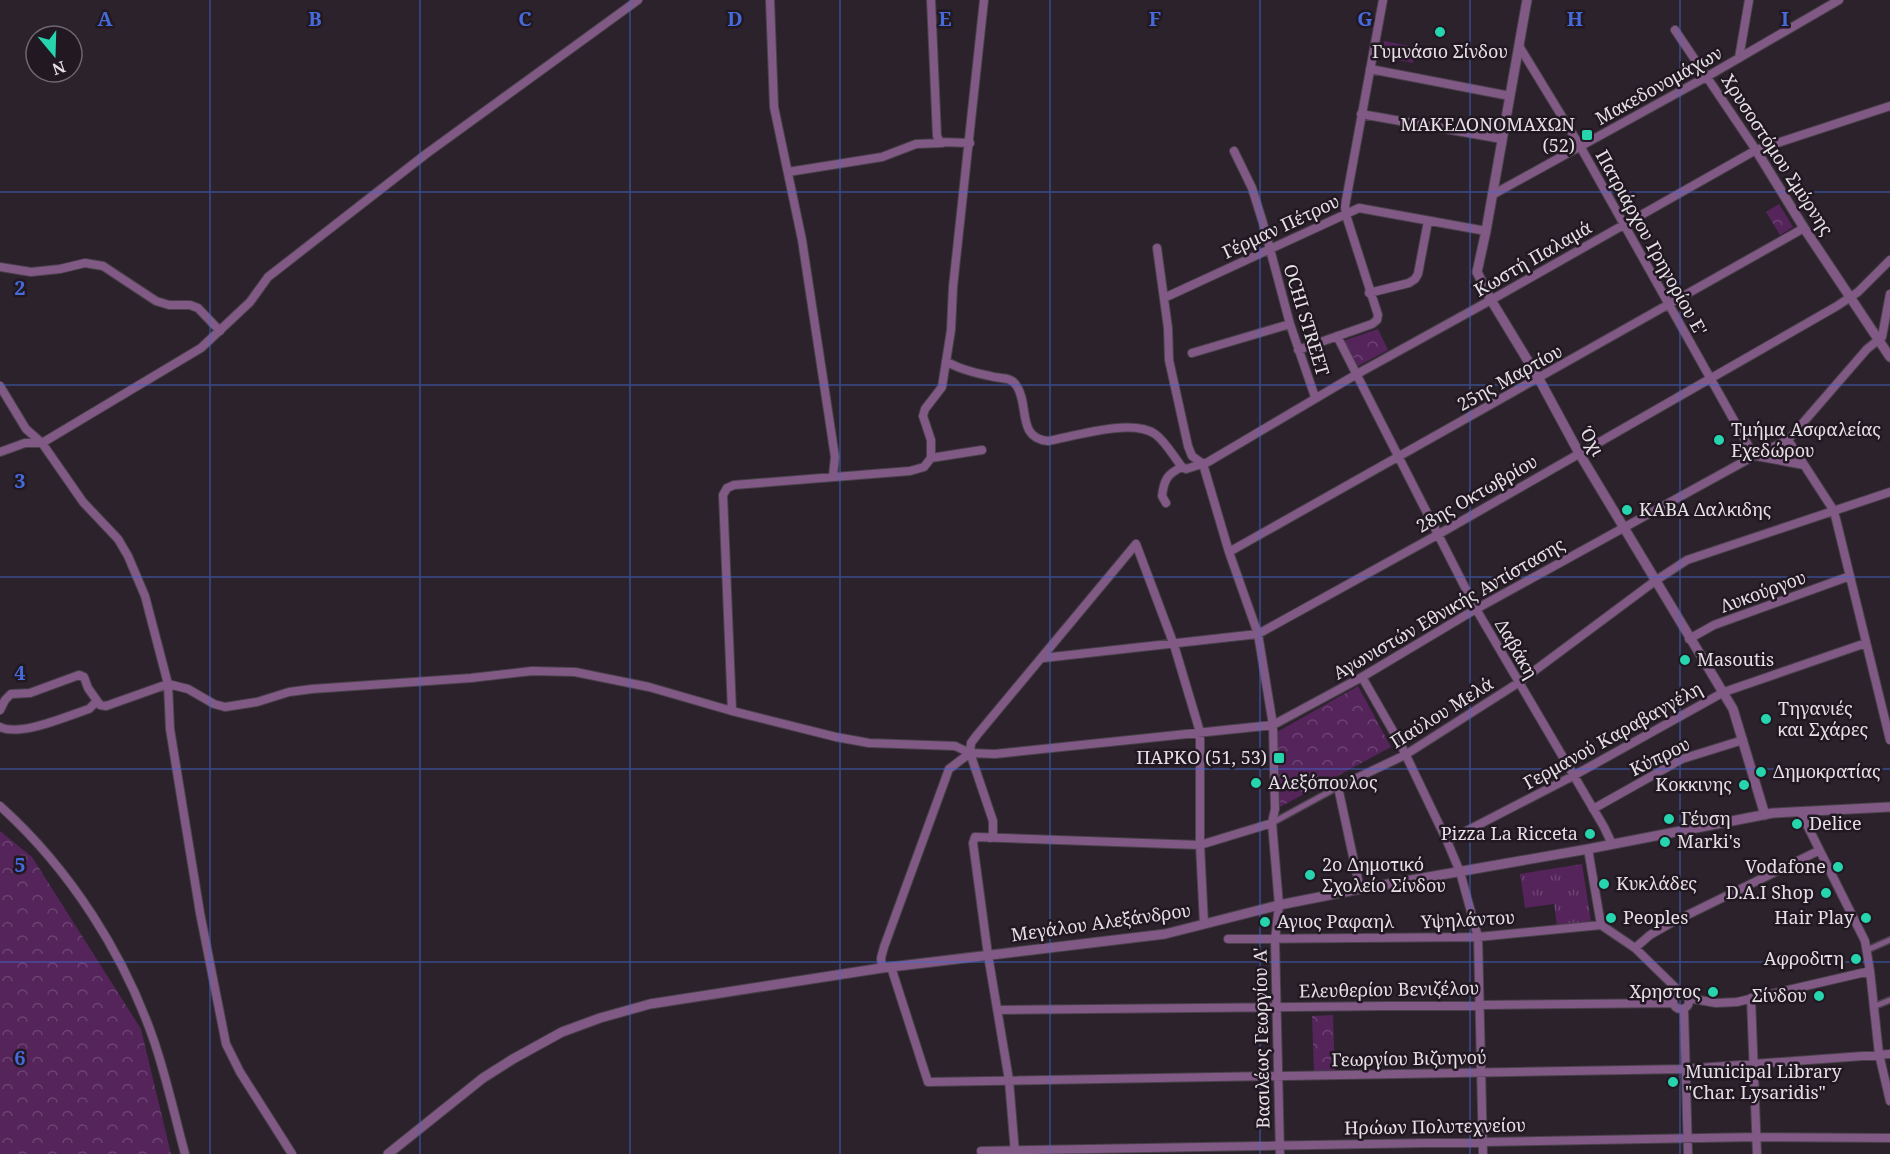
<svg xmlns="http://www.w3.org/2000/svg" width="1890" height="1154" viewBox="0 0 1890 1154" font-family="'Noto Serif',serif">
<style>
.grass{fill:url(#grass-tufts)}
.forest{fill:url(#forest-crowns)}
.pitch{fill:#54245b}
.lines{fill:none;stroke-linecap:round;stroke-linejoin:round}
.pedestrian-casing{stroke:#49404a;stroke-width:8}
.minor-casing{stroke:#49404a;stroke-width:10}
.tertiary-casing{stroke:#49404a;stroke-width:11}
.pedestrian{stroke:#805985;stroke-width:5}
.minor{stroke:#805985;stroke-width:8}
.tertiary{stroke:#805985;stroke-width:9}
.grid{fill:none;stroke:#456bdb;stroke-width:1.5;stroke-opacity:0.55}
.poi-dot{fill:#26d5ae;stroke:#211822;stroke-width:2}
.labels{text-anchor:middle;stroke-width:5;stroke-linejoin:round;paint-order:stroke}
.poi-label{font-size:18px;fill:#e5dfe6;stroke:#211822;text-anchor:start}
.street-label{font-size:18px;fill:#e5dfe6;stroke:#211822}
.grid-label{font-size:20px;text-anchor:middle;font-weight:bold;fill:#456bdb;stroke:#211822;stroke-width:5;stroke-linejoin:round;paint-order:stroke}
</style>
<defs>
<pattern id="grass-tufts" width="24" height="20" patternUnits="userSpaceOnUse" patternTransform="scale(1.5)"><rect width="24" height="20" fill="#54245b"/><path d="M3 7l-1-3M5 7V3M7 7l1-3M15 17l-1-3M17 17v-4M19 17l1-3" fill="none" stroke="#6c4373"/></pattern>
<pattern id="forest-crowns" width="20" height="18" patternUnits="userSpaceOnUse" patternTransform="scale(1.5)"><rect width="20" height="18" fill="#54245b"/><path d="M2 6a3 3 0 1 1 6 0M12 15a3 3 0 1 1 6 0" fill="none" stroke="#6c4373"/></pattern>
</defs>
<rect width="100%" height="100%" fill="#2b222c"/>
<path class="grass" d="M1582 864 1591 921 1557 926 1554 904 1525 908 1520 874Z"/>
<path class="forest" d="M1779 204 1793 227 1780 235 1766 212Z
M1378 329 1388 350 1356 367 1343 341Z
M1358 686 1391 747 1280 807 1277 732Z
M0 831 32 857 141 1029 171 1154H0Z
M1333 1015 1335 1072 1314 1073 1312 1016Z"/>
<path class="pitch" d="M1384 41 1416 47 1413 63 1381 57Z"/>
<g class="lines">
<g class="pedestrian-casing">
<path id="pedestrian" d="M1272 823 1338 787
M1867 950 1890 940
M1873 1007 1890 1000"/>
</g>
<g class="minor-casing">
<path id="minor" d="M770 0 774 107 802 240 835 457 833 476
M931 0 937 136 940 142 970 143
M1675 30 1756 150
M1519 46 1580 146 1754 456
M1739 58 1749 0
M1370 69 1510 96
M1361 114 1502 139
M1234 151 1252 188 1263 223 1290 324 1315 397
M788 172 882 157 916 144 942 143
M1492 195 1708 76 1839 0
M1157 248 1168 328 1169 360 1188 446 1192 456 1203 464
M0 267 31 272 60 269 85 263 103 266 156 301 169 305H190L198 308 220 331
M1369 293 1409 283 1415 279 1418 274 1428 221
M1164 298 1359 208 1486 231
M1337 336 1476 609 1604 827 1612 844
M1298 350 1372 324 1377 320 1378 315 1346 215 1345 206 1383 0
M1192 353 1290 324
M946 361C958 369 975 373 990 376 999 379 1010 376 1016 385 1030 404 1016 438 1048 441 1075 436 1132 418 1155 434 1166 442 1174 457 1182 467L1186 469 1208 462 1357 374 1491 300 1756 150 1890 106
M0 386 26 429 42 443 201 348 250 302 268 277 426 154 638 0
M1788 440 1834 511 1890 740
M0 452 25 443H42L83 502 118 539 128 556 145 596 168 684 170 729 200 913 226 1044 240 1072 292 1154
M1756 456 1804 465
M931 458 982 450
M1203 464 1229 552 1258 634 1273 725 1275 809 1272 823 1279 905 1275 940 1280 1154
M1166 503 1162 496C1164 480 1167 474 1182 467
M1136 544 1174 645 1200 732V845L1204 924
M1229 552 1804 228
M1689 639 1714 625 1850 576
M1043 658 1258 634 1439 534 1837 306 1858 292 1890 260
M1362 677 1401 745 1447 841 1460 872 1478 937 1483 1154
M0 710 5 700 11 694 30 693 79 675 84 677 88 688 100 705 106 706 168 684 188 689 214 704 225 707 257 702 289 692 312 689 471 678 532 671 575 672 649 687 732 711 836 737 869 743 955 746 970 753 995 754 1273 725 1362 677 1476 609 1754 456 1788 440 1867 349 1882 337 1890 294
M732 711 723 495 727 488 734 485 910 471 924 467 931 458V440L923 416 925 409 942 387 951 330 953 287 984 0
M0 727C21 737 67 716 89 709L97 701
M970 753 993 821V834L990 838
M0 806C70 869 125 955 155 1044 167 1080 175 1117 185 1154
M1593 809 1682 759 1743 740
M1801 813 1865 941 1870 971 1879 1054 1890 1101
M1447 841 1573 776 1724 692 1866 643
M1588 849 1601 925
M1360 889 1338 787 1405 755 1518 683 1655 581 1687 560 1890 492
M1228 939 1478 937 1601 925 1635 948 1682 994
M1635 948 1650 935 1671 923 1818 851
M891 967 928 1082 1685 1069 1890 1054
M882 968 881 958 884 947 949 769 970 753 971 743 977 735 1136 544
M1673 1001a8 8 0 1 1 16 0a8 8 0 1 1-16 0Z
M1688 998 1716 1003 1737 1002 1870 971
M1751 998 1757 1154
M1684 1009 1688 1154
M998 1010 1673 1003
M981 1151 1757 1137 1890 1138
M1015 1153 1009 1080 988 955 973 843 975 837 1200 845 1272 823"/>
</g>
<g class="tertiary-casing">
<path id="tertiary" d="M1527 0 1486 231 1477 272 1491 300 1539 379 1579 453 1733 709 1765 815
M1756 150 1804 228 1890 357
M388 1154 483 1078 513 1059 562 1032 600 1018 650 1004 882 968 1165 934 1279 905 1360 889 1588 849 1773 813 1890 807"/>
</g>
<use href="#pedestrian" class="pedestrian"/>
<use href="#minor" class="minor"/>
<use href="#tertiary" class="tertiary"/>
</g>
<path class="grid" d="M210 0V1154M420 0V1154M630 0V1154M840 0V1154M1050 0V1154M1260 0V1154M1470 0V1154M1680 0V1154M0 192H1890M0 385H1890M0 577H1890M0 769H1890M0 962H1890"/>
<g class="poi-dot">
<circle cx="1440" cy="32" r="6"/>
<rect x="1581" y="129" width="12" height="12" rx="3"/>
<circle cx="1719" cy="440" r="6"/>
<circle cx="1627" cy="510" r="6"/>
<circle cx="1685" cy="660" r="6"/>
<circle cx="1766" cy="719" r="6"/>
<rect x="1273" y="752" width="12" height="12" rx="3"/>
<circle cx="1761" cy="772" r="6"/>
<circle cx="1256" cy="783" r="6"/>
<circle cx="1744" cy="785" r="6"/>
<circle cx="1669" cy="819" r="6"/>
<circle cx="1797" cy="824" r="6"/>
<circle cx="1590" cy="834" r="6"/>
<circle cx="1665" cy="842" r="6"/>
<circle cx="1838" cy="867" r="6"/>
<circle cx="1310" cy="875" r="6"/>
<circle cx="1604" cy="884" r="6"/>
<circle cx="1826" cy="893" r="6"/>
<circle cx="1611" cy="918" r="6"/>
<circle cx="1866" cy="918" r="6"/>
<circle cx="1265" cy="922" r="6"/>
<circle cx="1856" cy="959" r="6"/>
<circle cx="1713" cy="992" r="6"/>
<circle cx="1819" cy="996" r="6"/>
<circle cx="1673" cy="1082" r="6"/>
</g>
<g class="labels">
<g class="poi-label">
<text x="1440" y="58" text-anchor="middle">Γυμνάσιο Σίνδου</text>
<text x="1575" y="131" text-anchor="end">ΜΑΚΕΔΟΝΟΜΑΧΩΝ<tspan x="1575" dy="21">(52)</tspan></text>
<text x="1731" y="436">Τμήμα Ασφαλείας<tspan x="1731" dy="21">Εχεδώρου</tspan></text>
<text x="1639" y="516">ΚΑΒΑ Δαλκιδης</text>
<text x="1697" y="666">Masoutis</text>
<text x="1778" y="715">Τηγανιές<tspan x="1778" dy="21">και Σχάρες</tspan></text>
<text x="1267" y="764" text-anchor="end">ΠΑΡΚΟ (51, 53)</text>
<text x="1773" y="778">Δημοκρατίας</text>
<text x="1268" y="789">Αλεξόπουλος</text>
<text x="1732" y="791" text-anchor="end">Κοκκινης</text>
<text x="1681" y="825">Γέυση</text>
<text x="1809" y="830">Delice</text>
<text x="1578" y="840" text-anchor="end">Pizza La Ricceta</text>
<text x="1677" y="848">Marki's</text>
<text x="1322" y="871">2o Δημοτικό<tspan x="1322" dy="21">Σχολείο Σίνδου</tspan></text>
<text x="1826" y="873" text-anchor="end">Vodafone</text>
<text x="1616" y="890">Κυκλάδες</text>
<text x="1814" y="899" text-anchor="end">D.A.I Shop</text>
<text x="1623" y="924">Peoples</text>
<text x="1854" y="924" text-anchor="end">Hair Play</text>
<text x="1277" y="928">Αγιος Ραφαηλ</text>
<text x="1844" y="965" text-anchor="end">Αφροδιτη</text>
<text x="1701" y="998" text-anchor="end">Χρηστος</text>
<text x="1807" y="1002" text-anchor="end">Σίνδου</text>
<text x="1685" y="1078">Municipal Library<tspan x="1685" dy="21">"Char. Lysaridis"</tspan></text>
</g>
<g class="street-label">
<text transform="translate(1659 86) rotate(-29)" y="6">Μακεδονομάχων</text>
<text transform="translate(1777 155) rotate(57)" y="6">Χρυσοστόμου Σμύρνης</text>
<text transform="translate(1281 227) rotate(-25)" y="6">Γέρμαν Πέτρου</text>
<text transform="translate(1651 243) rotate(61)" y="6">Πατριάρχου Γρηγορίου Ε'</text>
<text transform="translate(1533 259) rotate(-30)" y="6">Κωστή Παλαμά</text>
<text transform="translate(1306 320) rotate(73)" y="6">OCHI STREET</text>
<text transform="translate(1510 378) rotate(-29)" y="6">25ης Μαρτίου</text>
<text transform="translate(1592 442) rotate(61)" y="6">Όχι</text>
<text transform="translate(1477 494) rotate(-30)" y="6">28ης Οκτωβρίου</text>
<text transform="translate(1763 592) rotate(-20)" y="6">Λυκούργου</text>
<text transform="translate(1449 609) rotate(-30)" y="6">Αγωνιστών Εθνικής Αντίστασης</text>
<text transform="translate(1516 649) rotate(60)" y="6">Δαβάκη</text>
<text transform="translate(1442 713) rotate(-32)" y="6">Παύλου Μελά</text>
<text transform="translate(1613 736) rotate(-29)" y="6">Γερμανού Καραβαγγέλη</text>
<text transform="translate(1660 757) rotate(-26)" y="6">Κύπρου</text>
<text transform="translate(1468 920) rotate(-3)" y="6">Υψηλάντου</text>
<text transform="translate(1101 923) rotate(-8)" y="6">Μεγάλου Αλεξάνδρου</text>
<text transform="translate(1389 990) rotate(-1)" y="6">Ελευθερίου Βενιζέλου</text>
<text transform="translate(1262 1038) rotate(-91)" y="6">Βασιλέως Γεωργίου Α'</text>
<text transform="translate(1409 1059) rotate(-1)" y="6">Γεωργίου Βιζυηνού</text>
<text transform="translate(1435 1127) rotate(-1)" y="6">Ηρώων Πολυτεχνείου</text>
</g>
</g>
<g class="grid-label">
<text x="105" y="26">A</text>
<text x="315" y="26">B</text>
<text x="525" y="26">C</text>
<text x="735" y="26">D</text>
<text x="945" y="26">E</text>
<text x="1155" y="26">F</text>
<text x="1365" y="26">G</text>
<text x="1575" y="26">H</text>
<text x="1785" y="26">I</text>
<text x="20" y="295">2</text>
<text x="20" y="488">3</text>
<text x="20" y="680">4</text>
<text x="20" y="872">5</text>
<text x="20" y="1065">6</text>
</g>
<g transform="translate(54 54) rotate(161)"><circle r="28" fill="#211822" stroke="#6f6870" stroke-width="1.5"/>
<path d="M0-4.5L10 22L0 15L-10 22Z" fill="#26d5ae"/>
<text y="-9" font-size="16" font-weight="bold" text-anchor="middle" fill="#e5dfe6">N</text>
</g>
</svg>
